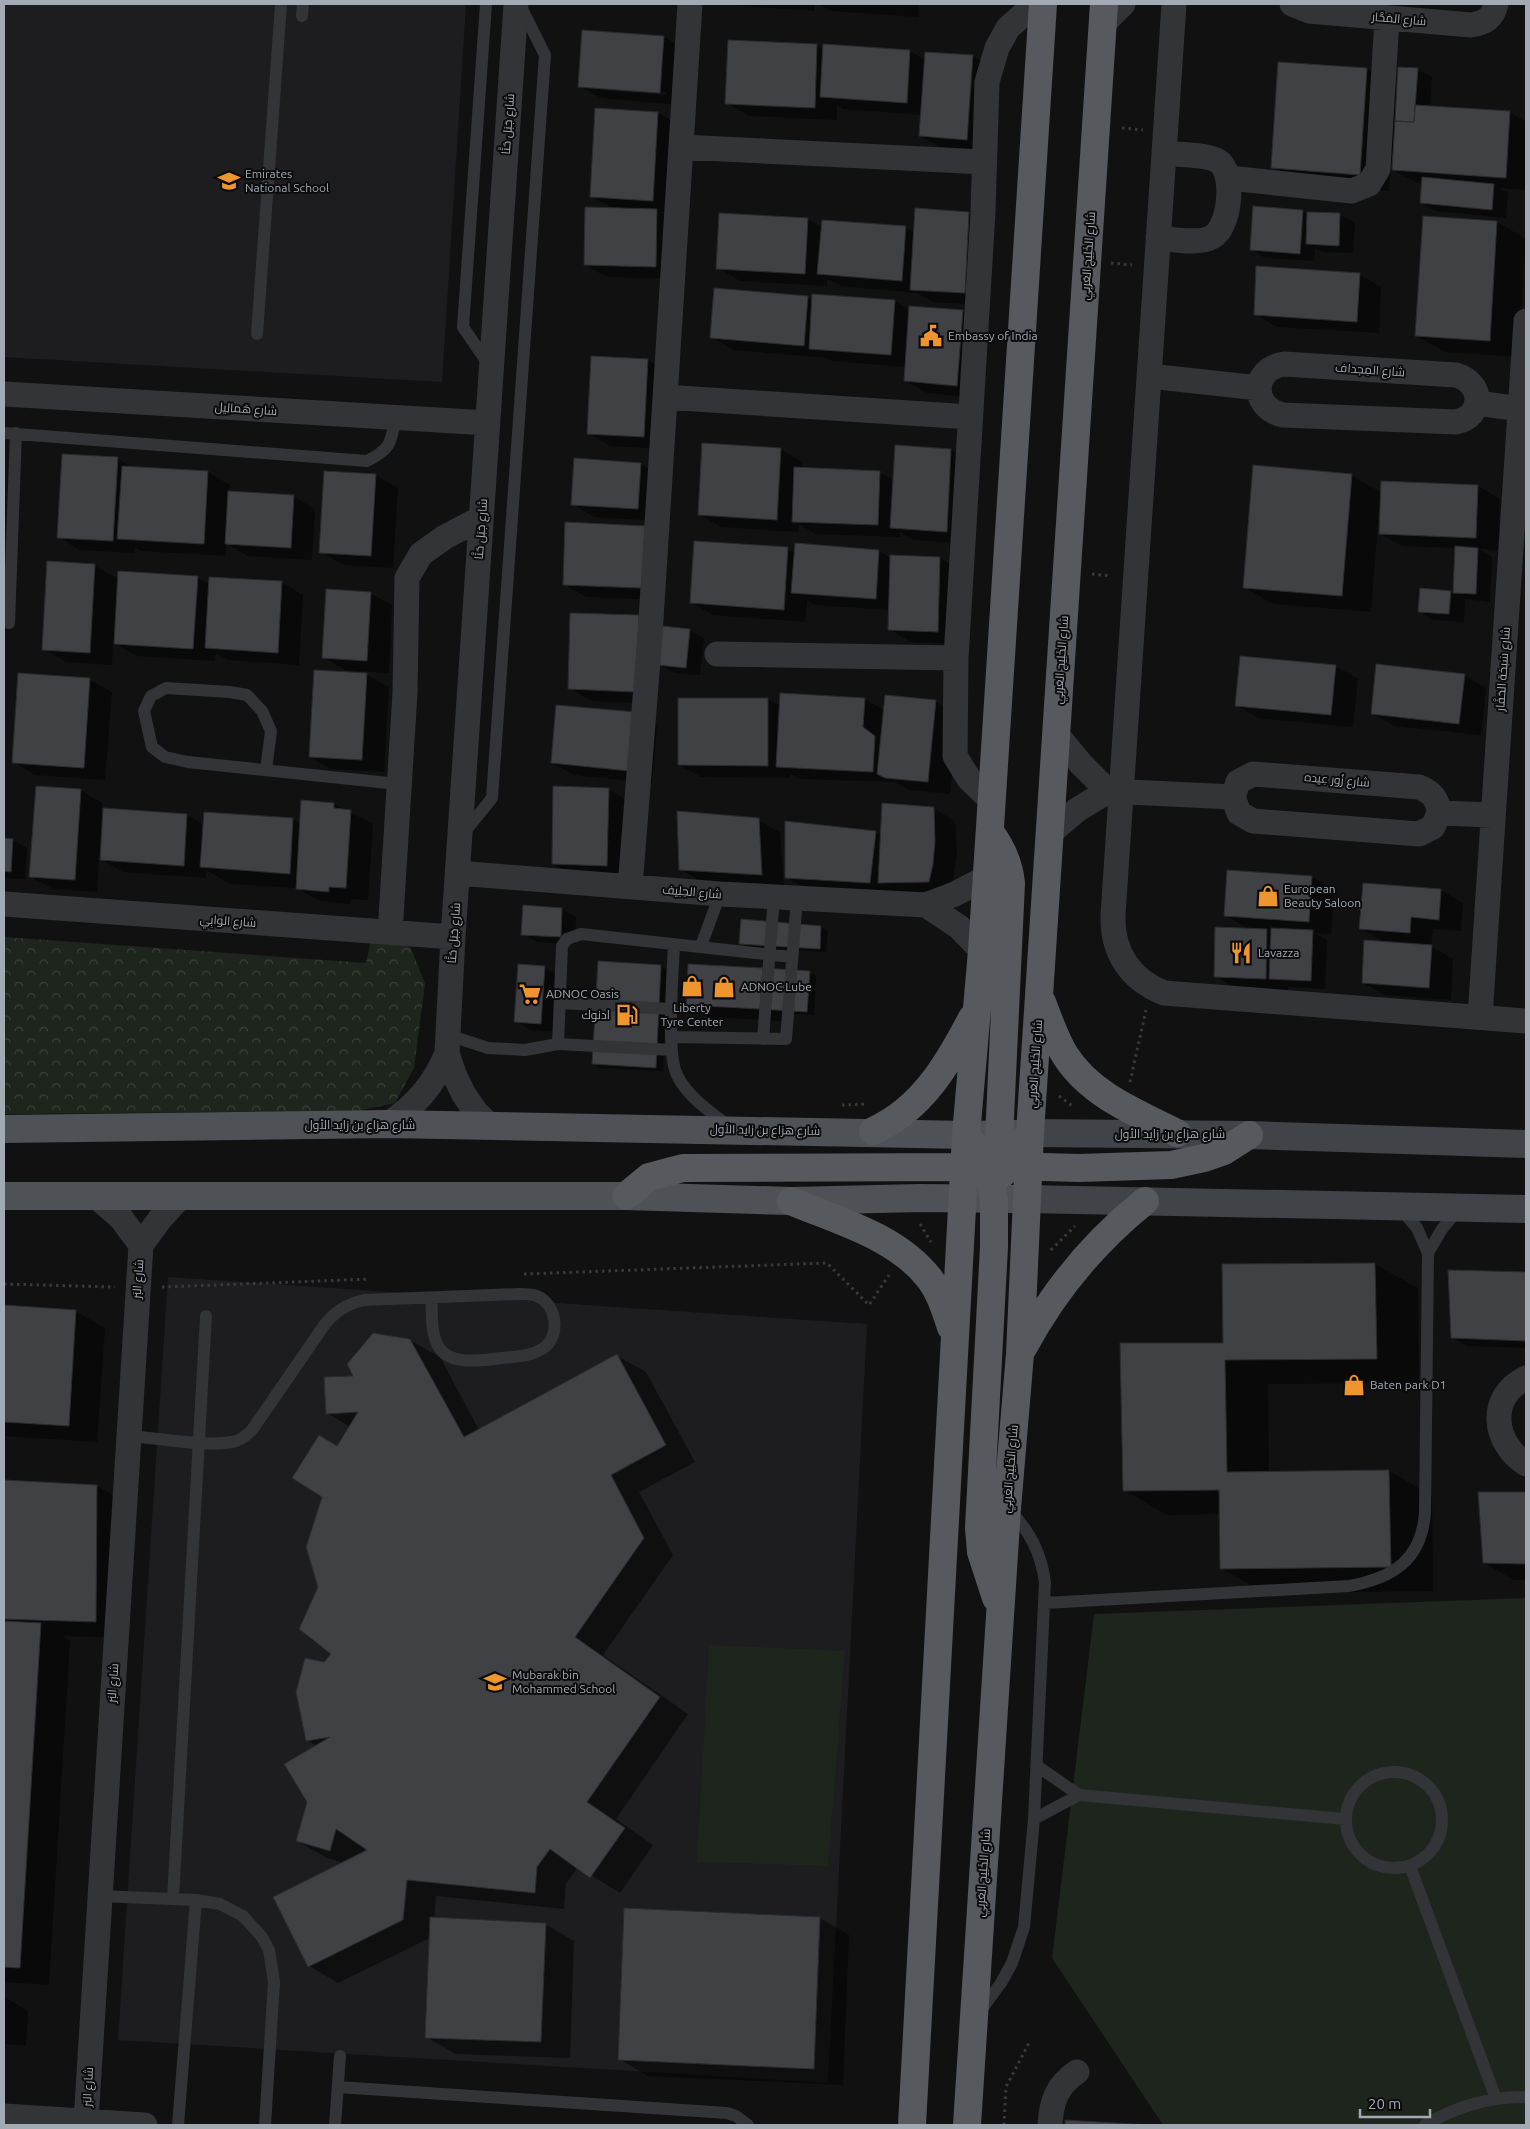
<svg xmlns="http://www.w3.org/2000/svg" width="1530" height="2129" viewBox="0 0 1530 2129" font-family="Ubuntu,Cairo,sans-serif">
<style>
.built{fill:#1d1d1f}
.forest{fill:url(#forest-crowns)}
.green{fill:#1d251d}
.shadow{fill:#0007;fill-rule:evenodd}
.building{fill:#404145;stroke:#2b2b2e}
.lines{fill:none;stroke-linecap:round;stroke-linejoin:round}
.path{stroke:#383b3e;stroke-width:3;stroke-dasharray:2.5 4;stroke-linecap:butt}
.service{stroke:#323437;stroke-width:12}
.minor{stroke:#323437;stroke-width:25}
.secondary{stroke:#404347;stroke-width:28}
.primary{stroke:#4e5156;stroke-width:28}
.trunk{stroke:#565a5f;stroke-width:28}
.labels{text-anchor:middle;stroke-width:4;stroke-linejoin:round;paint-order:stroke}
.street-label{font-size:12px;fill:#a2aab3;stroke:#0c0c0d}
.poi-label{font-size:12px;fill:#a2aab3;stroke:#0c0c0d;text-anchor:start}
</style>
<defs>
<pattern id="forest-crowns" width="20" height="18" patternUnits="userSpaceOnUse" patternTransform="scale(1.25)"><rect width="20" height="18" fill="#1d251d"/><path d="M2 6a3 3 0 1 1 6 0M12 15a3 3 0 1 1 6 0" fill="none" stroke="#3b423b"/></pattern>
</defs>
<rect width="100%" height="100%" fill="#111112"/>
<path class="built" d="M4 4H466L442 382 4 357Z
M168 1277 867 1324 828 2083 118 2040Z"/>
<path class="forest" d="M4 937 366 963 371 939 392 938 411 948 425 984 414 1068 395 1103 358 1111 4 1114Z"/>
<path class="green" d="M1526 1598V2125H1163L1052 1958 1094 1614Z
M709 1645 845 1651 828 1866 697 1862Z"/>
<path class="shadow" d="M739 4H815V11L744 6Z
M819 4H919L918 17 831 11Z
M664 37 686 50 682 105 601 98 579 86ZM600 87 666 92V95L600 90Z
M729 41 817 45 824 50 910 51 925 60 973 56 995 69 989 152 942 148 920 136 922 115 843 109 837 105V120L749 116 727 103Z
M1280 63 1367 69 1398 87 1417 69 1432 77 1430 107 1510 112 1526 122V190L1499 188 1508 193 1506 218 1435 211 1421 203 1422 183 1415 182 1393 170 1394 154H1392L1389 191 1302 184 1272 167Z
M596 109 658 113 680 125 675 212H659L678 222 677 279 607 277 585 265 614 209 591 196Z
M1254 208 1303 211 1309 215V213L1340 215 1355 223 1353 253 1322 252 1315 248 1314 261 1265 258 1251 249Z
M969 213 991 226 986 305 933 302 917 293 841 286 827 279V286L740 281 718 268 808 219 822 228 823 221 906 228 915 233Z
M1424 217 1497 222 1526 239 1518 357 1446 352 1416 336Z
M1359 274 1381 287 1379 333 1277 327 1255 314Z
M808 298 813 301H895L910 310 962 311 984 324 979 398 927 393 905 381 906 367 832 361 826 358 734 350 712 337Z
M648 360 670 373 666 449 610 446 588 433Z
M896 447 951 450 973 463 968 544 913 540 900 532V537L815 534 799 524 798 532 721 527 699 514 780 449 802 462V469L880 473 894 480Z
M117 458 133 468 208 472 230 485 229 492 293 496 315 509 312 560 248 556 226 543V556L141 551 135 547 134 553 80 550 58 537Z
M641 464 663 477 660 521 594 517 573 504Z
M325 472 376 475 398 488 393 568 343 565 321 552Z
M1351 475 1382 493 1478 486 1500 499 1498 550 1478 549 1492 557 1490 602 1465 599 1464 622 1433 620 1419 611 1451 592 1454 594 1456 548 1402 546 1380 534 1381 510 1379 509 1371 612 1273 604 1244 587Z
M567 524 664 600 586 597 564 584Z
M796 545 879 551 891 558H940L962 571 959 644 911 642 889 629 890 610 814 605 807 600 805 622 713 615 691 602 787 549 795 553Z
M95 566 119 579 197 577 210 584 281 582 303 595 299 665 228 660 216 653 215 661 137 656 113 642 112 665 66 662 44 649Z
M370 593 392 605 389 673 345 670 323 657Z
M689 630 704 638 700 675 674 673 659 664 657 704 591 701 569 688Z
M1336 666 1358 679 1353 727 1258 718 1236 705Z
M315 671 367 675 389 687 384 772 332 769 310 757Z
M1464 675 1486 688 1481 735 1394 726 1372 713Z
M90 680 112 692 105 780 35 775 13 762Z
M886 697 936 702 958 714 950 794 909 790 895 782 799 779 790 773V778L701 777 679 765 768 699 781 706 864 699 884 710Z
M635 713 657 726 652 783 574 775 552 763Z
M608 789 630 802 628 878 575 876 553 864Z
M81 790 102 803V810L187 815 204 825 205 813 293 819 301 824 334 804 373 824 368 900 351 899 350 904 319 901 297 888 230 884 206 870V878L123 872 99 858 97 892 53 889 31 877Z
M933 808 955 821 957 855 950 894 901 895 892 890V895L808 890 786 877 875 832 882 836Z
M758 820 780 832 784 887 702 882 680 869Z
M4 839 13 840 27 848 25 879 4 878Z
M1228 871 1312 877 1334 890 1331 934 1314 933 1327 940 1325 989 1288 987V991L1237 989 1215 976 1249 929 1225 915Z
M1441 890 1463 903 1461 931 1433 929 1431 946 1453 959 1451 1000 1385 995 1363 983 1386 943 1360 928Z
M524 907 562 909 576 917 575 944 537 942 523 934Z
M821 927 828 931 826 952 747 947 740 943Z
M661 966 667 970 663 1071 601 1068 594 1064Z
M544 967 559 976 555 1032 530 1030 516 1021Z
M809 972 816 976 814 1015 782 1013V1021L709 1017 687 1004Z
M1375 1264 1418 1288 1419 1383 1268 1384 1269 1472 1389 1471 1432 1496 1433 1591 1264 1593 1221 1568V1514L1167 1515 1124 1490 1224 1344Z
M1450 1271 1526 1273V1348L1467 1346 1452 1337Z
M4 1306 75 1311 105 1328 97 1442 4 1436Z
M410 1340 440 1357 479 1430 617 1356 646 1372 695 1462 639 1492 673 1555 603 1655 688 1714 616 1819 653 1845 620 1893 578 1867 566 1884 564 1909 436 1896 434 1919 545 1924 574 1941 570 2058 456 2054 426 2037 430 1938 338 1983 309 1966 344 1863 327 1858 297 1841 309 1801 317 1746 307 1740 324 1664 332 1654 319 1587 338 1447 350 1427 327 1413 355 1377ZM365 1848 369 1851 363 1854Z
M4 1481 97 1486 126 1503 125 1638 62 1636 70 1641 49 1985 4 1982Z
M1479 1493H1526V1580H1514L1484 1563Z
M820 1918 849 1935 843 2085 648 2076 619 2059Z
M4 1997 28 2011 26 2046 4 2044Z
M1066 2121 1130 2125H1066Z"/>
<path class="building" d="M582 30 664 36 660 93 578 87Z
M728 40 817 44 815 108 725 104Z
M823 44 910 50 907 103 820 97Z
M925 52 973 55 967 140 919 136Z
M1278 62 1367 68 1360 175 1271 168Z
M1398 67 1418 68 1414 122 1395 121Z
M1415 105 1510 111 1506 178 1392 170 1395 121 1414 122Z
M595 108 658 112 653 201 590 197Z
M1422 177 1494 184 1492 210 1420 203Z
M1253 206 1303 210 1300 254 1250 250Z
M585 207 657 209 656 267 584 265Z
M915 208 969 212 965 293 910 290Z
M1307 212 1340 213 1339 246 1306 244Z
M719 213 808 218 805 274 716 269Z
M1423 216 1497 221 1490 341 1415 336Z
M822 220 906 226 902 281 817 274Z
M1256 266 1360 273 1357 322 1254 315Z
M714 288 808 296 804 346 710 338Z
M812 294 895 300 891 355 809 349Z
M909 306 963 310 957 386 904 381Z
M591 356 648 359 644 437 587 434Z
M702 443 781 448 777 520 698 515Z
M895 445 951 449 947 532 890 528Z
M62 454 118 457 113 541 57 538Z
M574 458 641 463 638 509 571 505Z
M1253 465 1352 474 1342 596 1243 588Z
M122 466 208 471 204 544 117 539Z
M794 467 880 471 878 525 792 522Z
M324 471 376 474 371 556 319 553Z
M1381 481 1478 485 1476 538 1379 534Z
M228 491 294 495 291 548 225 544Z
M565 522 645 526 642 588 563 585Z
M694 541 788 547 784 610 690 603Z
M795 543 879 550 876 599 791 593Z
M1455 546 1478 548 1476 594 1453 593Z
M890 555 940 557 938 632 888 630Z
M47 561 95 564 90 653 42 650Z
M118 571 198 576 193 649 114 644Z
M209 577 282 581 278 653 205 648Z
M1420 588 1451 591 1449 614 1418 612Z
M326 589 371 592 367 661 322 658Z
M570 613 639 615 636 692 568 689Z
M662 626 690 629 686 668 658 665Z
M1240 656 1336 665 1331 715 1235 706Z
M1376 664 1465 674 1459 724 1371 714Z
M314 670 367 673 362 760 309 757Z
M18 673 90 678 84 768 12 763Z
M780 693 865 698 863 727 875 736 873 772 776 767Z
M885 695 936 700 928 782 885 778 877 774Z
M678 698H768V766L678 765Z
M556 705 635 712 630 771 551 763Z
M36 786 81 789 75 880 29 877Z
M553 786 609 788 607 866 552 864Z
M301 800 334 803V808L351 810 346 888 329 887V892L296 889Z
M882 803 934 807 935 842 933 864 929 882 878 883Z
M103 808 187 814 184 866 100 860Z
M677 811 759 818 762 875 679 870Z
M204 812 293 818 290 874 200 867Z
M785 821 876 831 870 883 785 878Z
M4 838 13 839 11 872 4 871Z
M1227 870 1312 876 1309 922 1224 916Z
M1363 883 1441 889 1439 920 1411 917 1410 933 1359 929Z
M523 905 562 908 561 937 521 935Z
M741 919 821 926 820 949 739 944Z
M1215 927 1267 929 1266 979 1214 977Z
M1271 928 1313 930 1311 981 1269 979Z
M1364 940 1432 945 1429 988 1362 983Z
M598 961 661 965 656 1068 592 1064Z
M518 964 545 966 541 1024 514 1022Z
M688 964 763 968 760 1009 686 1005Z
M763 968 810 971 807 1012 760 1009Z
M1375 1263 1377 1359 1225 1360 1227 1472 1389 1470 1391 1567 1220 1569 1219 1490 1123 1491 1120 1343H1223L1222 1264Z
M1448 1270 1526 1272V1341L1451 1338Z
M4 1305 76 1310 69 1426 4 1422Z
M373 1333 410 1339 464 1437 617 1354 666 1445 611 1475 644 1538 575 1637 660 1697 587 1802 625 1828 590 1878 550 1849 537 1867 535 1893 407 1880 403 1920 308 1967 273 1897 367 1850 336 1829 330 1851 296 1841 307 1802 284 1764 330 1737 306 1741 296 1692 305 1658 324 1662 331 1654 299 1629 318 1587 306 1547 322 1497 292 1478 319 1435 337 1446 358 1412 326 1414 324 1377 353 1376 347 1364Z
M4 1480 97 1485 96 1622 4 1619Z
M1478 1492H1526V1564L1483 1563Z
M4 1621 41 1623 20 1968 4 1967Z
M624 1908 820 1917 814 2069 618 2060Z
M430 1917 546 1923 541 2042 425 2038Z
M1065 2120 1150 2125H1065Z"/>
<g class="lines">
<path class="path" d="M1122 128 1143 130
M1111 263 1132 265
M1092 574 1111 576
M1130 1082 1146 1010
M1059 1096 1074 1107
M842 1105 866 1104
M920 1224 931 1242
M1051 1250 1075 1226
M524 1274 827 1263 869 1305 889 1275
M4 1284 115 1287
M162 1287 370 1279
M1004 2125 1006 2087 1030 2041"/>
<path class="service" d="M486 4 463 327 489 365
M302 16 303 4
M257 334 281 4
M4 433 367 461C391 449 391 443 395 418
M9 623 16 433
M266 770 271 731 262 711 247 695 230 692 166 688 151 696 144 711 152 747 165 757 188 762 398 784
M463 834 492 798 545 55 520 5
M674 944C673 972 666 1053 677 1075 687 1096 710 1112 729 1126
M701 946 720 894
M560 1003 672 1009
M448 1035 488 1048 508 1049 525 1050 558 1044 672 1050
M672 1037 786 1039 797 898
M763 1039 774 897
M558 1044 562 946 567 939 581 934 792 957
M1428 1253 1442 1229 1458 1210
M129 1436C158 1438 203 1447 232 1442 240 1441 246 1436 252 1430L325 1324C336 1311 347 1304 364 1300L518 1294C524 1294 531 1294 537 1296 556 1304 561 1333 545 1347 533 1356 516 1357 501 1358 445 1366 429 1358 432 1298
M1045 1603 1349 1586C1393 1578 1422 1560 1425 1512L1428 1253 1417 1228 1400 1208
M1037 1766 1079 1795 1345 1819
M1346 1820a48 48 0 1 1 96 0a48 48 0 1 1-96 0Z
M1034 1819 1079 1795
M1410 1866 1496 2099
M100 1896 196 1900 220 1904 243 1916 262 1937 269 1950 274 1982 265 2125
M173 1899 206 1316
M978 2014 1001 1983 1012 1963 1024 1927 1034 1819 1045 1582C1041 1553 1030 1531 1009 1510
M338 2087 727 2113 736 2116 748 2125
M178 2125 196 1900
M335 2125 340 2056
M1425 2125C1455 2107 1491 2096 1526 2097"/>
<path class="minor" d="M1174 4 1113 915C1112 953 1130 979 1164 993L1526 1021
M1292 4 1309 11 1471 25C1485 23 1493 18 1496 4
M1103 24 1123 4
M681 147 984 162
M1229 178 1352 191 1369 184 1378 169 1387 18
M1158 238C1174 239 1198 245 1212 237 1230 228 1236 172 1218 161 1207 154 1178 155 1164 153
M1284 364 1456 375C1484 383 1484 416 1456 422L1283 415C1251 408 1251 369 1284 364Z
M1149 376 1259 388
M4 394 488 423
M665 397 970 417
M1477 403 1520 409
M717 654 956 658
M1057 735 1081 764 1108 791
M1253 774 1419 787C1432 792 1438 799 1439 813L1433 827 1419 834 1253 821 1239 813 1233 797 1238 782Z
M992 801 969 779 955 756 956 658 983 212 987 82 997 48 1008 28 1035 4
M1439 813 1493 815
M1049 834 1077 810 1108 791 1233 797
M458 873 720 894 926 905 955 894 987 877
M630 887 650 635 690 4
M4 904 453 937
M926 905 959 927 982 951
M390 933 405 693 407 578 421 554 445 537 481 518
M1480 1017 1526 321
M388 1124C416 1105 434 1085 447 1053
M490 1126 475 1111 463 1093 454 1074 447 1053 453 937 516 4
M96 1196 121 1218 141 1245
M1526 1378C1487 1397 1493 1443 1526 1464
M4 2116 145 2125
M86 2121 141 1245 160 1219 182 1195
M1050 2125C1051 2102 1057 2085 1077 2072"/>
<path class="secondary" d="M1030 1133 1249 1135 1526 1144
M1027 1199 1526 1209"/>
<path class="primary" d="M4 1129 388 1124 966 1135 1024 1134
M4 1196H626L791 1201 920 1198 1027 1199"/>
<path class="trunk" d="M990 832C1002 848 1009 863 1011 883L998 1160 1003 1173
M1042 1002C1049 1020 1055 1039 1065 1055 1090 1095 1137 1113 1177 1133
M873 1131C922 1109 948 1064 972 1018
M966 1135 981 1154 988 1170 994 1199V1247L979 1528 981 1552 996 1598
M1009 1166 1079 1168 1171 1165 1204 1158 1224 1151 1249 1135
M626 1196 649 1177 683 1168 976 1167C998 1162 1015 1151 1030 1133
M791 1201C838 1221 896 1236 929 1278 940 1292 945 1310 951 1327
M1023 1348C1054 1290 1094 1242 1145 1201
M912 2125 966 1135 982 951 1043 4
M967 2125 1007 1508 1020 1354 1030 1133 1104 4"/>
</g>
<defs>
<g id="school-bare" transform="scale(1.725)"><path d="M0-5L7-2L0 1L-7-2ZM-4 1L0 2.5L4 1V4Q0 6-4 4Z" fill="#ee952d" stroke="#0c0c0d" stroke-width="2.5" paint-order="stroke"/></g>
<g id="civic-bare" transform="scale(1.725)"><path d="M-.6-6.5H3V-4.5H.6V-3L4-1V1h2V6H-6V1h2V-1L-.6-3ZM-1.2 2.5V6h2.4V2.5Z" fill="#ee952d" stroke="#0c0c0d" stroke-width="2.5" paint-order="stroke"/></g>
<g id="shop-bare" transform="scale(1.725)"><path d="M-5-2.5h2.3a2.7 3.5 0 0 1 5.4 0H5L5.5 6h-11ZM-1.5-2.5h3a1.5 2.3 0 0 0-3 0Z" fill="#ee952d" stroke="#0c0c0d" stroke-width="2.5" paint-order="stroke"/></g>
<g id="restaurant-bare" transform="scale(1.725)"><path d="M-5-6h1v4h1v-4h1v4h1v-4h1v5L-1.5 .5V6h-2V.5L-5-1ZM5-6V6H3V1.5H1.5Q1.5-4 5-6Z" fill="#ee952d" stroke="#0c0c0d" stroke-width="2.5" paint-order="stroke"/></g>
<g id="supermarket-bare" transform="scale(1.725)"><path d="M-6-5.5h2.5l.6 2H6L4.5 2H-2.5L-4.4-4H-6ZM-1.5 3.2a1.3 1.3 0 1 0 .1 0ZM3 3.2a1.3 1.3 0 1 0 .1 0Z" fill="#ee952d" stroke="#0c0c0d" stroke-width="2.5" paint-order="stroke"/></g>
<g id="fuel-bare" transform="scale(1.725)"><path d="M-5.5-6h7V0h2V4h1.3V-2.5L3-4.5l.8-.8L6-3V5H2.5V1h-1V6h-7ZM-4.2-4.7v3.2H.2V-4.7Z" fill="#ee952d" stroke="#0c0c0d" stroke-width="2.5" paint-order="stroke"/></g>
</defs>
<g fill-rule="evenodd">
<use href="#school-bare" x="229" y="181"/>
<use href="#civic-bare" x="931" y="336"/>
<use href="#shop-bare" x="1268" y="896"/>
<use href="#restaurant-bare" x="1241" y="953"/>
<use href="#shop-bare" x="692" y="986"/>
<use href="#shop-bare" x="724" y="987"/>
<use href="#supermarket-bare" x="530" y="994"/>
<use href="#fuel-bare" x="627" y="1015"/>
<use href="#shop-bare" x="1354" y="1385"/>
<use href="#school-bare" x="495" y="1682"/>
</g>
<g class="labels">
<g class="street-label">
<text transform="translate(1399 19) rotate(5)" y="4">شارع المَحَّار</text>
<text transform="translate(508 124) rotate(-86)" y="4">شارع جَبَل حَتَّا</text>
<text transform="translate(1088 256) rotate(-86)" y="4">شارع الخَلِيج العَربِي</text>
<text transform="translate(1370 370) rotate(4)" y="4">شارع المِجداف</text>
<text transform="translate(246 409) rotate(4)" y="4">شارع هَمالِيل</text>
<text transform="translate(481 529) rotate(-86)" y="4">شارع جَبَل حَتَّا</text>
<text transform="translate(1061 660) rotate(-86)" y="4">شارع الخَلِيج العَربِي</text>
<text transform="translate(1503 669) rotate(-86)" y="4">شارع سَبخة الحَفَّار</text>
<text transform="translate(1337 780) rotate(5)" y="4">شارع زُور عِيده</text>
<text transform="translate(692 892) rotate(5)" y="4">شارع الحِلِيف</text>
<text transform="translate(228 921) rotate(4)" y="4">شارع الوابِي</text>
<text transform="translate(454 933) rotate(-86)" y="4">شارع جَبَل حَتَّا</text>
<text transform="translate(1035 1064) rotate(-86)" y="4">شارع الخَلِيج العَربِي</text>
<text x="360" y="1129">شارع هزاع بن زايد الأول</text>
<text transform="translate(765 1130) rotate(1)" y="4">شارع هزاع بن زايد الأول</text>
<text x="1170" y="1138">شارع هزاع بن زايد الأول</text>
<text transform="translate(138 1279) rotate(-86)" y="4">شارع البَر</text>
<text transform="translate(1010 1469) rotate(-85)" y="4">شارع الخَلِيج العَربِي</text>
<text transform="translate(113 1683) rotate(-86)" y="4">شارع البَر</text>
<text transform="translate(983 1873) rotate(-86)" y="4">شارع الخَلِيج العَربِي</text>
<text transform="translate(88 2087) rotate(-87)" y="4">شارع البَر</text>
</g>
<g class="poi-label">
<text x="245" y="178">Emirates<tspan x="245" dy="14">National School</tspan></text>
<text x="948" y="340">Embassy of India</text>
<text x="1284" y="893">European<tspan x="1284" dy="14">Beauty Saloon</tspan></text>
<text x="1258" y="957">Lavazza</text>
<text x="741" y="991">ADNOC Lube</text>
<text x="546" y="998">ADNOC Oasis</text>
<text x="692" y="1012" text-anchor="middle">Liberty<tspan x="692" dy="14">Tyre Center</tspan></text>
<text x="610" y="1019" text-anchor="end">ادنوك</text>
<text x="1370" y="1389">Baten park D1</text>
<text x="512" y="1679">Mubarak bin<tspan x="512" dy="14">Mohammed School</tspan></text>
</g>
</g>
<rect width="1530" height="2129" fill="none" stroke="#a2aab3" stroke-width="10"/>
<path d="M1360 2109v8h70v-8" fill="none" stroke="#a2aab3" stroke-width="2.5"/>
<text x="1368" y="2109" font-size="15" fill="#a2aab3" stroke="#0c0c0d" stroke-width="4" paint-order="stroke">20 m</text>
</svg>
